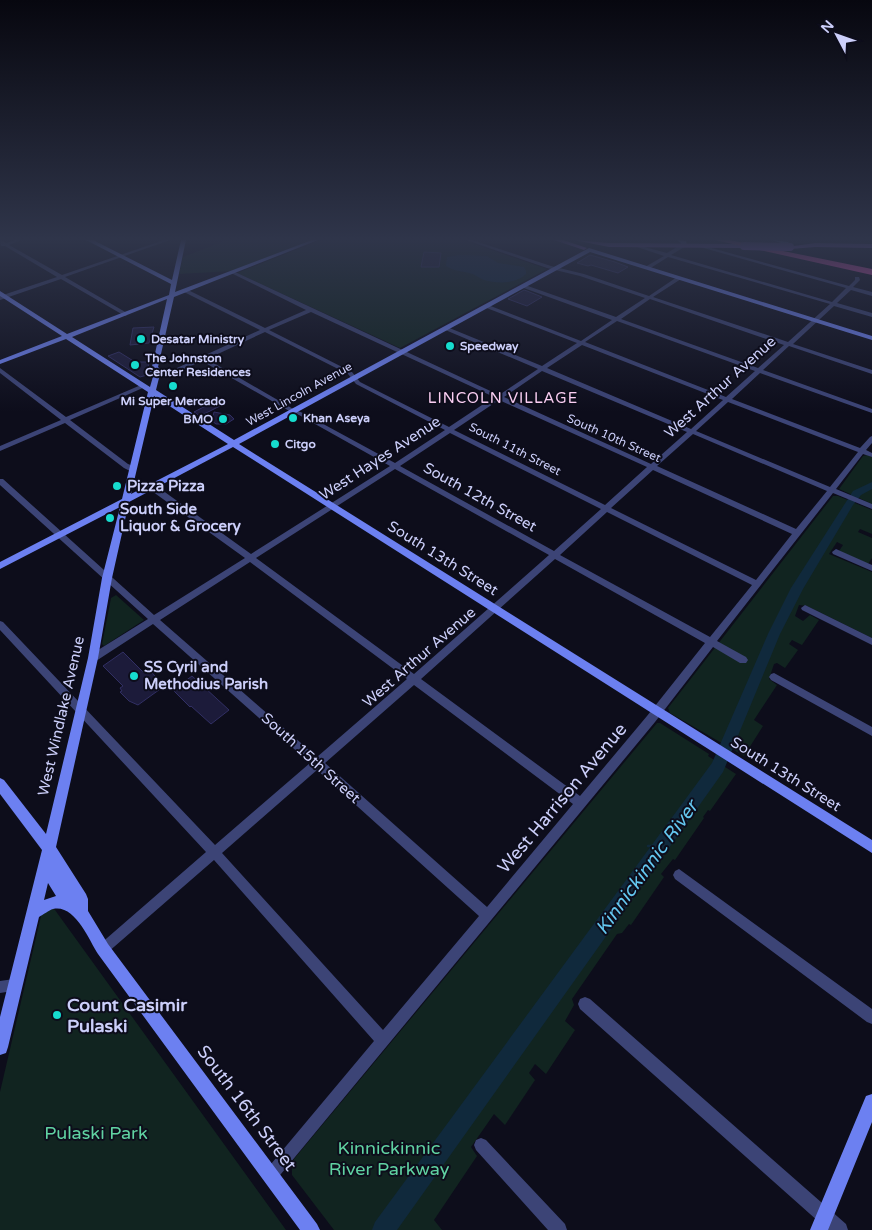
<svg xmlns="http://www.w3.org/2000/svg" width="872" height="1230" viewBox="0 0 872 1230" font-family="'Varela Round',sans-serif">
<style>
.green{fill:#112420}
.water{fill:#10293c}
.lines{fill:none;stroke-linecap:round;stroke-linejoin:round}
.stream{stroke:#10293c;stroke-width:2.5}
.river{fill:#10293c;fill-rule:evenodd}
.building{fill:#1c1b3a;stroke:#312f64}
.street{fill:#3c4476;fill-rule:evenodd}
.secondary{fill:#6c80f1;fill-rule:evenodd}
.primary{fill:#a05eef;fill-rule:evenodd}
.highway{fill:#ee53b8;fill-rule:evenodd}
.primary-bridge{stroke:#a05eef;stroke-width:8}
.poi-dot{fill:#16dcce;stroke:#0d0d1b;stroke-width:2}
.labels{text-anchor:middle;stroke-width:4;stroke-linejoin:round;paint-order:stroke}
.far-poi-label{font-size:12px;font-weight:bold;fill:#cccffa;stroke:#0d0d1b;text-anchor:start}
.far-street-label{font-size:12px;fill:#cccffa;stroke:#0d0d1b}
.street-label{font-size:15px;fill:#cccffa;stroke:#0d0d1b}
.far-quarter-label{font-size:15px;letter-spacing:1px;fill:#facef2;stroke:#0d0d1b}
.poi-label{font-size:15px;font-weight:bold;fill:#cccffa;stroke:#0d0d1b;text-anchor:start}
.near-street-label{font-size:18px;fill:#cccffa;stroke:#0d0d1b}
.near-poi-label{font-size:18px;font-weight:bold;fill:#cccffa;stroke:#0d0d1b;text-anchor:start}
.near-park-label{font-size:18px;fill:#60d2a2;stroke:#0d0d1b}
.near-water-label{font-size:19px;font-style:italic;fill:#64c7f0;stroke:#0d0d1b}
</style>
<rect width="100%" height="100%" fill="#0d0d1b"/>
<path class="green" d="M227 240H312L232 271 179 274 183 257Z
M321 240H462L547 269 400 348 237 273Z
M867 455 872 457V504L839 489 863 456Z
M833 496H838L872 510V534L860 529 858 532 872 538V558L868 564 839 551 843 545 837 542 829 554 872 572V638L807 606 799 605 795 616 803 621 810 615 819 620 802 645 792 640 789 644 798 650 785 668 777 663 774 664 769 679 777 685 754 720 763 726 744 756 670 713 668 708Z
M116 595 144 620 104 646 102 644 111 598Z
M657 723H660L709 754 708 756 736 774 710 811 708 810 703 817 704 818 675 860 673 859 661 874 664 877 631 925 629 924 622 933 617 934 572 999 574 1005 565 1021 575 1030 546 1074 535 1064 529 1073 535 1080 505 1125 494 1114 471 1147 477 1156 434 1220 442 1230H334L292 1175V1164L294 1159Z
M52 908 55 910 286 1230H0V1092L41 916 43 912Z"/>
<path class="water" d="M460 255 487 256 498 263 524 267 526 271V274C516 284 497 284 484 280 479 278 475 274 469 273 461 271 454 271 446 266L447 257Z"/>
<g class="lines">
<path class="stream" d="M648 846H662"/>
<path class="river" d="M872 482V489L861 495 853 505 803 589 780 634 723 772 397 1230H372L375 1222 712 763 768 634 791 588 853 491Z"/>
</g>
<path class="building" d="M424 252 441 253 439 267H421Z
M590 255 615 262 628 267 618 273 591 265 588 266 577 263Z
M524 290 527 291 542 297 527 306 508 299Z
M154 327 149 343 130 345 133 328Z
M119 352 135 362H149L147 375 140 377 108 356Z
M215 401 222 405 200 416 194 412Z
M214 412 230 415 234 419 226 424H216L212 421Z
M123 652 143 672 147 670 151 671 163 687 138 705 129 701 120 692 122 691 120 688 123 686 103 666Z
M192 676 229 710 211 724 191 706 190 707 173 690Z"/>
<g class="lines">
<path class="street" d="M0 240 6 243 15 240H21L9 245 62 275 164 240H170L65 277 127 313V315L125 316 61 279 0 300V296L57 277 5 246H1Z
M466 240H472L551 266 584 274 649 296 677 277H681V279L653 297 788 342 830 304 668 257 649 269H645V267L664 256 631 245 633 244 667 253 682 244H686V246L671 255 832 302 846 288 693 245 697 244 849 286 855 280V277H859L860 280 853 287 872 292V296L851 290 837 303 872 313V317L834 306 793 344 872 370V374L789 346 763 370 872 409V413L760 373 732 399 860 448 870 437 872 436V443L866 450 872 453V457L863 454 836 489 872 504V509L833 493 717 641 746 657 748 660 746 663H740L713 647 655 722 276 1180 271 1183 266 1180 263 1175 266 1170 374 1041 214 860 107 953 103 955 99 953 97 949 99 945 206 852 0 630V621L3 622 215 845 310 763 153 624 96 661H90L88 658 90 655 148 619 0 485V479H3L154 615 245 558 149 489V485H155L251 554 390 466 299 415 291 412 202 361 170 375 154 378V376L166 373 260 330 184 292V290H188L265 328 306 310 231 273 235 272 499 395 538 369 443 329V327H447L542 366 577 343 484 307V305H488L581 341 612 320 521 287V285H525L616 317 645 298 580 276 547 268ZM650 299 784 345 758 368 621 319ZM311 312 494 397 449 427 360 382 352 372 269 330ZM617 321 755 371 726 397 585 342ZM265 332 348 374 356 384 445 430 395 463 303 413 295 410 207 359ZM582 345 723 400 691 429 547 368ZM542 371 687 432 651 464 504 397ZM499 400 647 467 605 505 454 430ZM728 402 858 452 830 487 696 431ZM450 433 601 509 554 551 400 466ZM693 434 827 491 796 529 657 466ZM395 469 549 555 414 674 256 558ZM653 470 792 534 756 580 611 508ZM607 512 752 585 710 637 560 555ZM555 559 705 643 647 716 580 796 421 679ZM250 562 407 679 317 757 160 620ZM414 685 573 804 487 907 325 763ZM317 770 479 916 383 1030 222 853Z
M0 368 66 417 141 385H145V387L70 420 128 464 136 467V471H130L124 468 65 423 0 451V446L61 420 0 373Z
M836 549 872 565V571L833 554 832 552Z
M805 605 872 638V645L802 610 801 608Z
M774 673 872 727V736L771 680 769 677 771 674Z
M679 869 872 1009V1024L867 1022 675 879 673 875 675 871Z
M14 979 19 980 20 985 19 990 0 993V981Z
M585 997 590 999 846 1224 848 1230H828L580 1009 578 1004 580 999Z
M481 1138 486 1140 565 1224 567 1230H548L476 1150 474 1145 476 1140Z"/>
<path class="secondary" d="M86 240H93L172 280 181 240H186L175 292 312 240H318L174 297 158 367 161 370 156 390 234 440 589 248 872 336V340L590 252 239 444 872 840V853L233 447 129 502 112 578 98 658 56 847 86 894 88 899V911L108 944 317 1224 320 1230H300L98 954C89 940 75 904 53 909 49 910 43 915 39 917L8 1047 6 1053 0 1055V1017L42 850 0 794V778L4 780 46 834 88 658 102 578 120 507 0 569V562L122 499 148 392 66 339 0 364V360L62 336 0 296V291L67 334 169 295 171 284ZM167 299 152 367 149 371 154 373 150 387 72 337ZM154 396 228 444 131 494 152 405ZM48 883 56 896 44 900Z
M677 240 686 241 687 245 682 246 681 243Z
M772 240 788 242 793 247 788 248 784 244Z
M872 1094V1122L828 1230H810L866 1096Z"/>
<path class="primary" d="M554 240H563L587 248 584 250Z
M574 240 609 243 744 244 747 246 744 248 609 247Z
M815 243 872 244V248L815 247 790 249 787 247Z"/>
<path class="highway" d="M715 240H729L872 269V275Z"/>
<path class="primary-bridge" d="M744 246 790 247"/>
</g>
<linearGradient id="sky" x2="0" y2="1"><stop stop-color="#07070f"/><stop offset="0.58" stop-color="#2f354a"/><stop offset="1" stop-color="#2f354a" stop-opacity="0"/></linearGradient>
<rect width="872" height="412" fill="url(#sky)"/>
<g class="poi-dot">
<circle cx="141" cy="339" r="5"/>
<circle cx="450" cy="346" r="5"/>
<circle cx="135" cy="365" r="5"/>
<circle cx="173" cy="386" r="5"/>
<circle cx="293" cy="418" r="5"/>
<circle cx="223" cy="419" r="5"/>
<circle cx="275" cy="444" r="5"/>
<circle cx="117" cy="486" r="5"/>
<circle cx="110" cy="518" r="5"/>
<circle cx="134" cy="676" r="5"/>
<circle cx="57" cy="1015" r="5"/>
</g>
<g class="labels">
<g class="far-poi-label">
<text x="151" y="343">Desatar Ministry</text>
<text x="460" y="350">Speedway</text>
<text x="145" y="362">The Johnston<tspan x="145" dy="14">Center Residences</tspan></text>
<text x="173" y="405" text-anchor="middle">Mi Super Mercado</text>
<text x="303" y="422">Khan Aseya</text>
<text x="213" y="423" text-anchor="end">BMO</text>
<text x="285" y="448">Citgo</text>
</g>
<g class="far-street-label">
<text transform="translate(299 394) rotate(-29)" y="4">West Lincoln Avenue</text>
<text transform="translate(614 438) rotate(24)" y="4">South 10th Street</text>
<text transform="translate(515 449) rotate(27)" y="4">South 11th Street</text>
</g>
<g class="street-label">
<text transform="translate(720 387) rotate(-42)" y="5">West Arthur Avenue</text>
<text transform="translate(380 458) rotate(-33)" y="5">West Hayes Avenue</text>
<text transform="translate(480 497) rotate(29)" y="5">South 12th Street</text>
<text transform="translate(443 558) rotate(32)" y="5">South 13th Street</text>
<text transform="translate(419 657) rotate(-41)" y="5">West Arthur Avenue</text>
<text transform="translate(61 716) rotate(-77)" y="5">West Windlake Avenue</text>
<text transform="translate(311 758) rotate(42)" y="5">South 15th Street</text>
<text transform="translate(786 774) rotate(32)" y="5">South 13th Street</text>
</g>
<g class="far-quarter-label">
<text x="503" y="403">LINCOLN VILLAGE</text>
</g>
<g class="poi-label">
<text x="127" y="491">Pizza Pizza</text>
<text x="120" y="514">South Side<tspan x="120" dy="17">Liquor &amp; Grocery</tspan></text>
<text x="144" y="672">SS Cyril and<tspan x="144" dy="17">Methodius Parish</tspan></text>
</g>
<g class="near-street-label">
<text transform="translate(562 798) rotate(-50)" y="6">West Harrison Avenue</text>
<text transform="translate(247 1108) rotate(53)" y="6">South 16th Street</text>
</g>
<g class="near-poi-label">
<text x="67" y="1011">Count Casimir<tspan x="67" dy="21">Pulaski</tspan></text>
</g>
<g class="near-park-label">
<text x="96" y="1139">Pulaski Park</text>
<text x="389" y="1154">Kinnickinnic<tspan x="389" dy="21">River Parkway</tspan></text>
</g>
<g class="near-water-label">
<text transform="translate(646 867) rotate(-54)" y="7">Kinnickinnic River</text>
</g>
</g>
<g transform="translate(837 35) rotate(311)" stroke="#0d0d1b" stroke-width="4" paint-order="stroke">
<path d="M0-4L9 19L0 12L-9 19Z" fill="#cccffa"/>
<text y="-8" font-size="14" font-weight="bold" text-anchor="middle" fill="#cccffa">N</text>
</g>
</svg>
